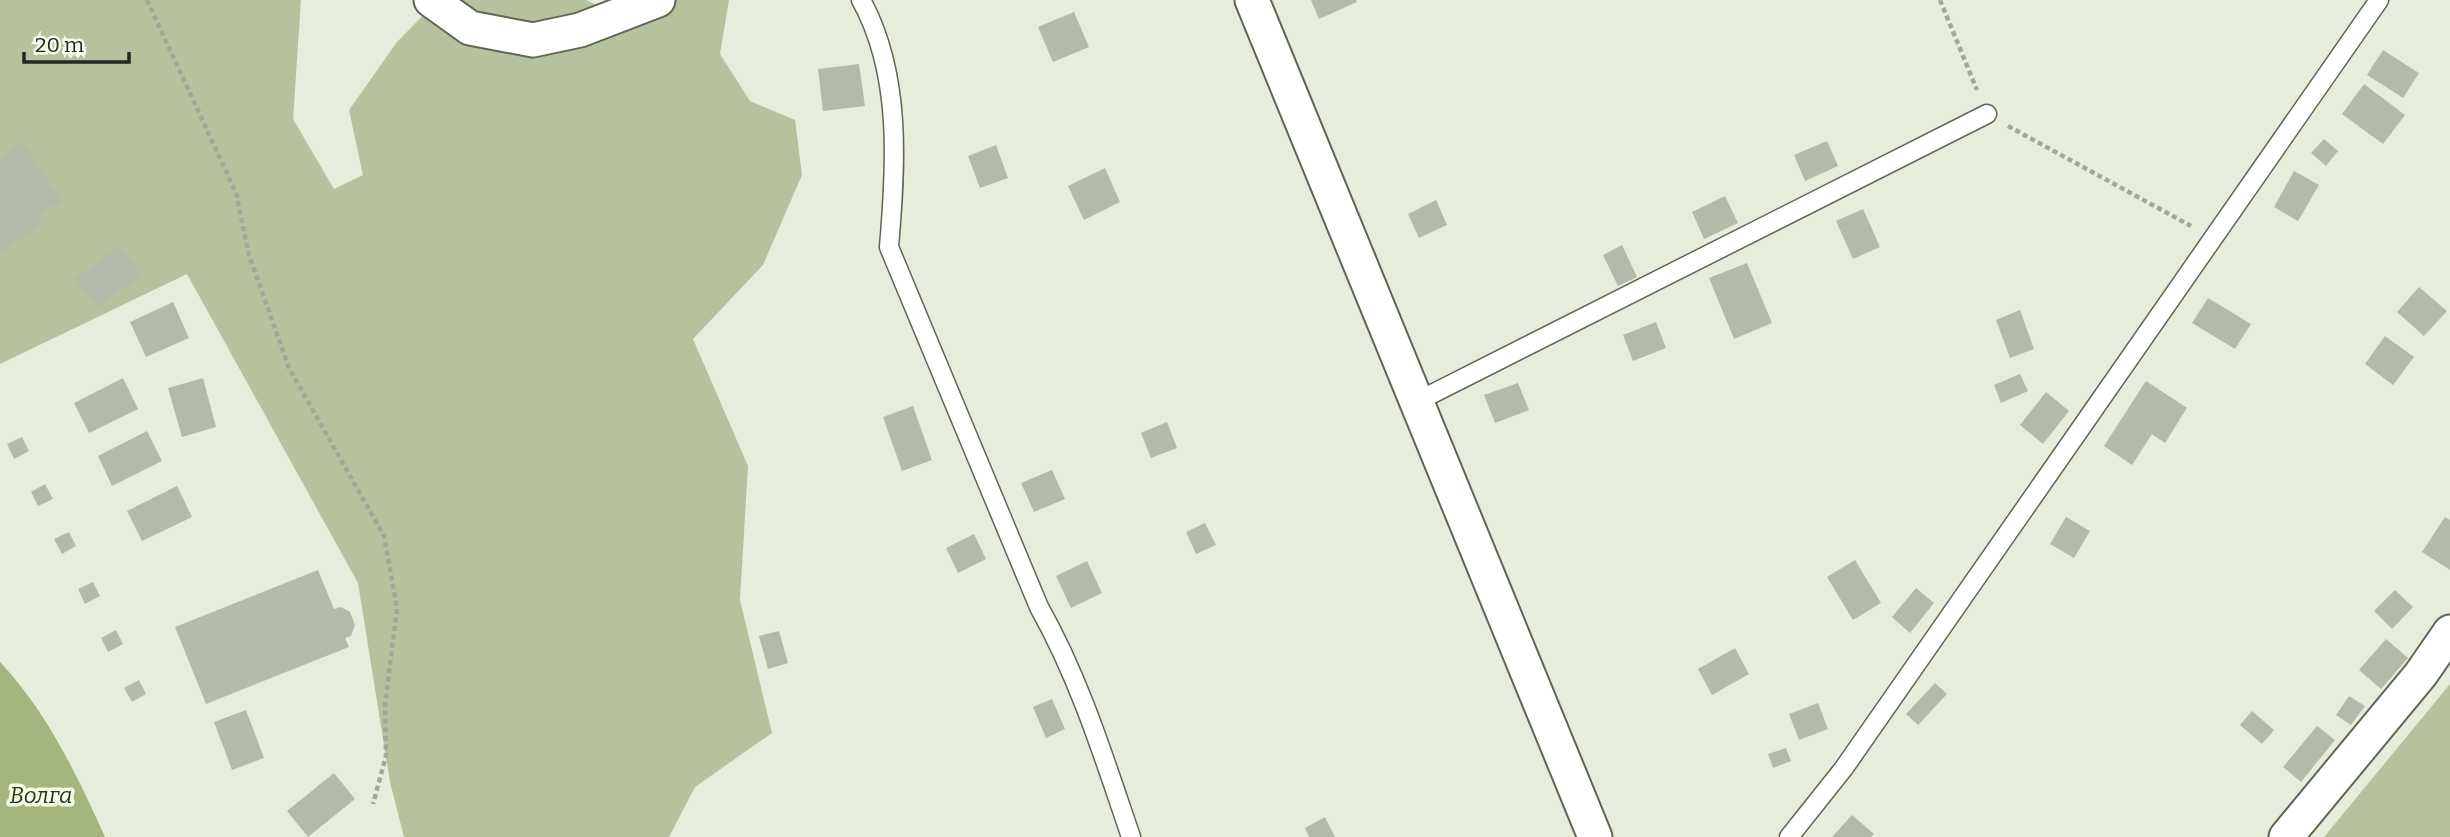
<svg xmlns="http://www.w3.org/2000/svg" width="2450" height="837" viewBox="0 0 2450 837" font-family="Bitter,serif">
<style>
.green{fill:#b6c29d}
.water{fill:#a4b57e}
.building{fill:#b4baa8}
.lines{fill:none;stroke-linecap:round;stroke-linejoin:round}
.service-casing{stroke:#606555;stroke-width:21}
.minor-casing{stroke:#606555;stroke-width:37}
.path{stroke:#a2a799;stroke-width:4.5;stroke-dasharray:5 3.5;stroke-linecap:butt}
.service{stroke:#fff;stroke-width:18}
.minor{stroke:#fff;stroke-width:33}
.labels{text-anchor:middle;stroke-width:7;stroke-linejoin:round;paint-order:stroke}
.water-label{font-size:23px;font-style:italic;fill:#303a11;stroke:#f5fbe9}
</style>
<rect width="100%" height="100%" fill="#e7eddb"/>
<path class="green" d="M0 0H301L293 119 334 189 363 175 349 110 397 42 438 0H586L612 12 631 0H729L720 54 750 101 795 120 802 175 763 265 693 339 748 466 740 600 772 733 695 787 669 837H404L390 782 358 583 187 274 0 364Z
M2450 684V837H2324Z"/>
<path class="water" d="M0 662C47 712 77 775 105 837H0Z"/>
<path class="building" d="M1311 0H1356L1357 2 1319 19Z
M1074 12 1089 47 1053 62 1038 27Z
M2383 50 2419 73 2403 98 2367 75Z
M859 64 865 106 823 111 818 69Z
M2364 84 2405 115 2383 144 2342 114Z
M2324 139 2338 151 2326 166 2311 153Z
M1827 141 1838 166 1805 181 1794 155Z
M23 142 61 201 38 216 43 224 0 252V158Z
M996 145 1008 178 980 188 968 156Z
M1105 168 1120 202 1084 220 1068 186Z
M2294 171 2319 185 2298 221 2274 207Z
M1725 196 1738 223 1704 239 1692 212Z
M1436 200 1447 225 1419 238 1408 214Z
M1863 209 1880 247 1853 259 1836 221Z
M1622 245 1637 277 1618 286 1603 255Z
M120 246 141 275 97 308 75 279Z
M1747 263 1772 323 1734 339 1709 278Z
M2419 287 2447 311 2424 336 2397 312Z
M2208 298 2251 324 2235 349 2192 323Z
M173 302 189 338 146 357 130 322Z
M2020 310 2034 349 2010 358 1996 320Z
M1656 322 1666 348 1633 361 1623 335Z
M2385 336 2414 357 2393 385 2365 364Z
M2020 374 2028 391 2001 403 1994 385Z
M123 378 138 409 89 433 74 403Z
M203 378 216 427 182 437 168 388Z
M2146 381 2187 408 2165 443 2152 434 2132 465 2104 446Z
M1518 383 1529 410 1495 423 1484 395Z
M2046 392 2069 411 2043 444 2020 425Z
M913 406 932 460 902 471 883 417Z
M1167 422 1177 448 1151 458 1141 433Z
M147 431 162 461 112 486 98 456Z
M22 437 29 451 14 459 7 444Z
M1052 470 1065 499 1034 512 1021 483Z
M45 484 53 499 38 506 31 492Z
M177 486 192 517 142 541 127 511Z
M2066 517 2090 531 2074 558 2050 544Z
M2445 517 2450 520V570L2422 552Z
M1205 523 1216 545 1196 554 1186 532Z
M69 532 76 546 62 554 54 539Z
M974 534 986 559 958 573 946 548Z
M1855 560 1881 603 1853 620 1827 577Z
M1087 561 1102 593 1071 608 1056 576Z
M318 570 334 609 341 607 350 612 355 625 351 636 345 638 349 647 206 704 175 627Z
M93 582 100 596 85 604 78 589Z
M1916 588 1934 603 1910 633 1892 617Z
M2395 590 2413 607 2392 629 2374 611Z
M116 630 123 644 108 652 101 638Z
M779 631 788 663 768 669 759 636Z
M2386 639 2408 658 2381 689 2359 670Z
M1735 648 1749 674 1712 695 1698 669Z
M139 680 146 694 132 702 124 688Z
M1935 683 1947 694 1918 725 1906 714Z
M2349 696 2365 706 2351 725 2336 715Z
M1052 699 1065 729 1046 738 1033 707Z
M1818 703 1828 729 1799 740 1789 714Z
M246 710 264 758 232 770 214 722Z
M2252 711 2274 730 2262 744 2240 725Z
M2317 726 2335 740 2301 782 2283 767Z
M1786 748 1791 761 1773 768 1768 754Z
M334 773 355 799 308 837 287 811Z
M1852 815 1874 834 1871 837H1832Z
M1325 817 1335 837H1309L1305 828Z"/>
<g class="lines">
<g class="service-casing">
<path id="service" d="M861 0C902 74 896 166 889 247L1039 607C1080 680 1104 758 1131 837
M1416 402 1987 114
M1789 837 1844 768 2379 0"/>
</g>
<g class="minor-casing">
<path id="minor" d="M431 0 470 28 533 40 580 30 658 0
M1252 0 1595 837
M2286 837 2421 674 2450 632"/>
</g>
<path class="path" d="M147 0 236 193 249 255 289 368 384 536 397 609 385 704 386 756 373 804
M1940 0 1977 90
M2008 126 2191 226"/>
<use href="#service" class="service"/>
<use href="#minor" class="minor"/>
</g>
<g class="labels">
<g class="water-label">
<text x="41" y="803">Волга</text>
</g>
</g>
<path d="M24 52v10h105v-10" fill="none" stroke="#252720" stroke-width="3.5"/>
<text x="35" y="52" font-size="21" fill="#252720" stroke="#f5fbe9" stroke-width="5" paint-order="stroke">20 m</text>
</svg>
